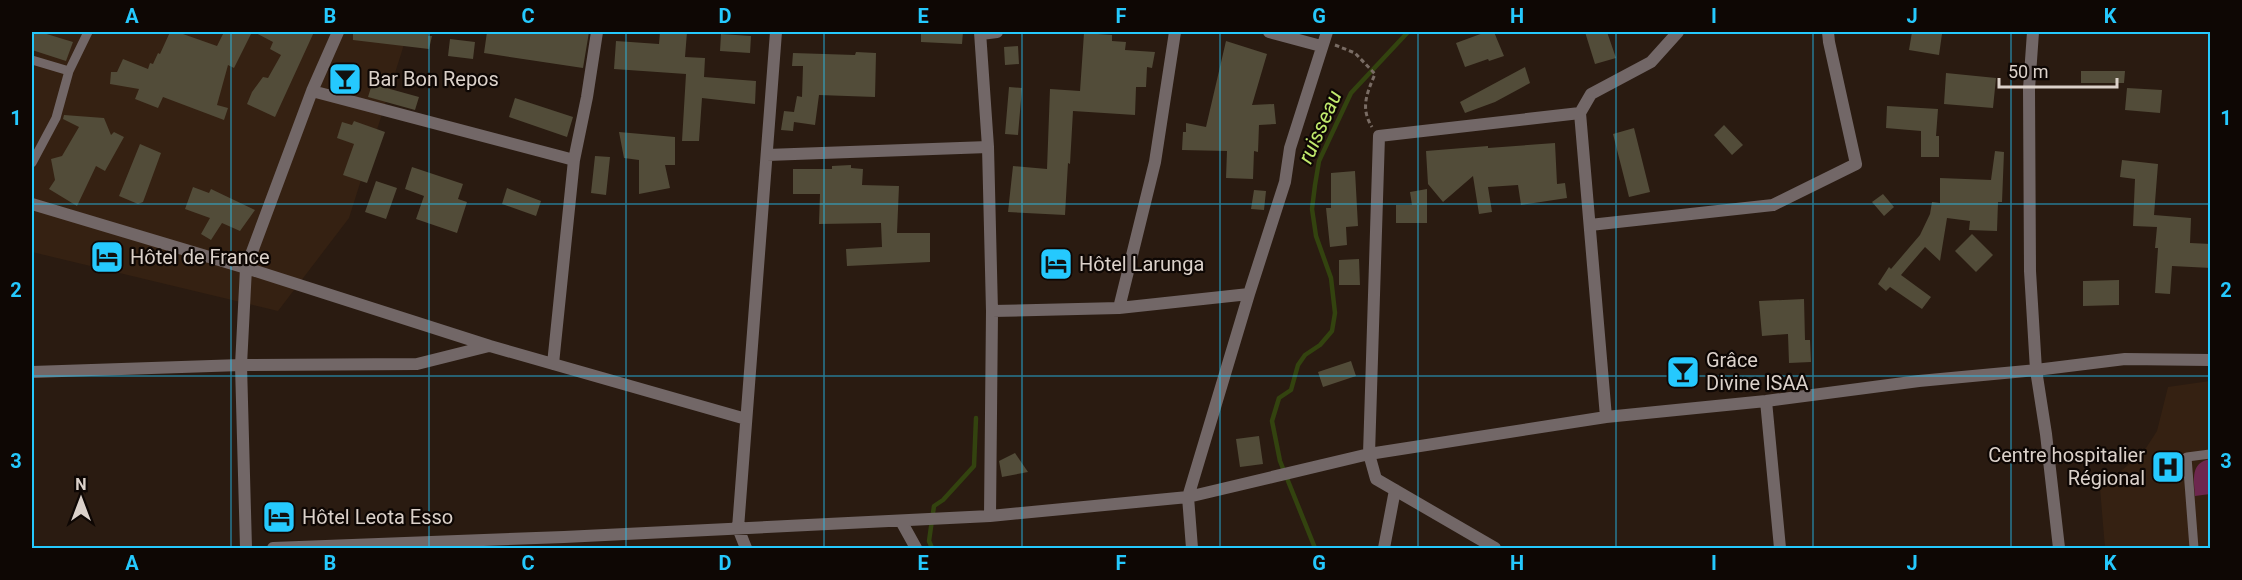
<svg xmlns="http://www.w3.org/2000/svg" width="2242" height="580" viewBox="0 0 2242 580" font-family="Roboto,sans-serif">
<style>
.built{fill:#352112}
.green{fill:#6d274e}
.lines{fill:none;stroke-linecap:round;stroke-linejoin:round}
.stream{stroke:#33430f;stroke-width:4.5}
.building{fill:#524c39}
.path{stroke:#796c64;stroke-width:3;stroke-dasharray:4.5 3;stroke-linecap:butt}
.lane{stroke:#726767;stroke-width:9}
.street{stroke:#726767;stroke-width:12}
.grid{fill:none;stroke:#25c9fe;stroke-width:1.5;stroke-opacity:0.55}
.labels{text-anchor:middle;stroke-width:4.5;stroke-linejoin:round;paint-order:stroke}
.poi-label{font-size:20px;fill:#dbd1ca;stroke:#0e0704;text-anchor:start}
.water-label{font-size:21px;font-style:italic;fill:#c0e96c;stroke:#0e0704}
.neatline{fill:none;stroke:#25c9fe;stroke-width:2}
.grid-label{font-size:20px;text-anchor:middle;font-weight:bold;fill:#25c9fe}
</style>
<rect width="100%" height="100%" fill="#2a1b11"/>
<path class="built" d="M32 32H408L349 218 278 311 32 252Z
M2210 381V548H2105L2100 488 2138 457 2146 448 2157 431 2168 387Z"/>
<path class="green" d="M2210 459V494L2195 496C2194 479 2190 463 2210 459Z"/>
<g class="lines">
<path class="stream" d="M932 548 929 541 934 506 943 500 974 466 976 418
M1315 548 1280 461 1272 421 1279 398 1291 390 1298 365 1305 355 1320 345 1332 331 1335 313 1331 278 1316 236 1312 209 1315 185 1319 161 1351 93 1408 32"/>
</g>
<path class="building" d="M32 32H40L73 42 66 61 32 50Z
M170 32H183V34L217 46 224 32H252L234 68 228 65 217 105 228 108 224 120 163 97 158 108 135 99 139 89 110 84 111 72H117L123 59 148 69 150 63 153 64 158 53 160 54Z
M254 32H314L275 117 247 104 252 92 263 77 268 78 281 55 270 49 273 42Z
M353 32H417L428 33V36H432L429 49 353 40Z
M487 32H589L583 68 484 53Z
M660 32H687L685 57 705 58 704 77 756 81 755 104 702 98 699 141H682L686 74 614 69 616 41 659 44Z
M921 32H963L962 44 921 42Z
M1486 32H1494L1504 56 1489 61 1488 59 1465 67 1456 43Z
M1585 32H1607L1616 58 1595 64Z
M1912 32 1942 34 1939 55 1909 50Z
M1084 33 1112 35V41L1126 42 1125 50 1155 52 1152 68 1147 67 1146 87H1136L1135 115 1073 111 1070 164 1068 163 1065 215 1008 212 1013 166 1047 169 1050 89 1080 91Z
M721 34 751 36 750 53 720 51Z
M450 39 475 42 473 59 448 56Z
M1226 41 1267 54 1252 105 1274 104 1276 124 1259 125 1258 152 1254 151 1253 179 1226 178 1227 151 1182 150 1183 132H1186V123L1206 127Z
M1018 46 1019 64 1005 65 1004 47Z
M856 52 876 53 875 97 819 95 815 125 794 122 793 131 781 130 784 111 794 112 797 96 802 97 803 66H792L793 53 855 55Z
M1525 67 1530 83 1495 102 1465 113 1460 102Z
M2081 71H2125L2124 83H2081Z
M1946 73 1996 78 1993 108 1944 104Z
M372 84 419 97 415 110 368 97Z
M1009 87 1022 88 1018 135 1005 134Z
M2127 88 2162 90 2160 113 2125 110Z
M515 98 573 117 567 137 509 117Z
M1887 106 1938 109 1936 136H1939V157H1921V131L1886 128Z
M64 115 104 118 111 135 114 132 124 137 105 171 96 166 77 206 49 189 55 180 51 159 62 156 79 127 63 119Z
M354 121 385 132 367 183 343 175 354 144 337 138 342 122 352 125Z
M1724 125 1743 145 1732 155 1714 135Z
M1634 128 1650 192 1629 197 1613 134Z
M619 132 675 137V165H665L670 188 639 194V160L624 158Z
M1555 143 1557 184 1565 183 1567 198 1521 205 1518 185 1488 187 1492 212 1479 214 1473 176 1443 202 1428 184 1426 151 1488 146V148Z
M140 144 161 153 143 202 138 204 119 196Z
M1995 151 2004 152 2002 202H1998L1997 231 1969 230 1970 221 1947 218 1940 261 1925 247 1901 275 1931 297 1922 309 1890 287 1886 291 1878 284 1889 267 1891 269 1920 235 1930 214 1932 202 1940 203V178L1991 180Z
M595 156 610 157 606 195 591 193Z
M2122 160 2158 164 2154 215 2191 218 2190 243 2211 244V268L2172 266 2170 294 2155 293 2158 248H2155L2157 227 2133 226 2135 179 2120 177Z
M851 165V168L863 169 862 185 899 186 897 233H930V262L847 266 846 249 882 247 881 223 819 224 820 194H793V169H832V166Z
M412 167 463 184 458 199 467 202 457 233 416 219 424 196 405 189Z
M1355 171 1358 226 1346 227 1347 245 1330 247 1326 208H1331V173Z
M376 181 397 188 386 219 365 212Z
M193 187 209 193 211 189 255 210 240 231 222 223 211 240 201 234 210 218 185 209Z
M507 188 541 201 536 216 502 204Z
M1427 189V223H1396V205H1412L1410 192Z
M1254 190 1266 191 1264 210 1251 209Z
M1883 194 1894 207 1884 216 1872 202Z
M1972 234 1993 255 1976 272 1955 251Z
M1359 259 1360 285H1339V260Z
M2119 280V305L2083 306V281Z
M1804 299 1805 340H1810L1811 362 1789 363 1788 334 1762 336 1759 301Z
M1351 361 1356 376 1323 387 1318 372Z
M1259 436 1263 464 1240 467 1236 439Z
M1015 453 1028 472 1002 477 999 461Z"/>
<g class="lines">
<path class="path" d="M1335 45 1355 53 1375 74C1367 93 1360 108 1372 127"/>
<path class="lane" d="M32 60 69 71
M32 163 56 118 69 71 88 32
M2194 548 2187 457 2210 454"/>
<path class="street" d="M980 32 988 147 992 311 990 516
M1269 32 1321 46
M2033 32 2029 89 2030 271 2036 370 2046 434 2059 548
M981 34 997 32
M312 91 574 160 587 97 597 32
M767 155 988 147
M32 204 246 268 490 346 746 419
M1590 225 1773 205 1856 164 1829 42 1828 32
M1119 308 1155 162 1175 32
M992 311 1119 308 1249 294
M553 364 574 160
M32 372 241 365 417 364 489 346
M1766 401 1780 548
M1606 417 1580 113 1591 94 1651 62 1678 32
M901 521 916 548
M246 548 241 365 246 268 312 91 338 32
M273 548 564 537 990 516 1188 497 1369 454 1606 417 1766 401 1919 381 2036 370 2125 359 2210 360
M746 548 738 528 776 32
M1192 548 1188 497 1249 294 1285 182 1290 148 1327 32
M1384 548 1395 490
M1495 548 1376 479 1369 454 1379 136 1580 113"/>
</g>
<path class="grid" d="M231 32V548M429 32V548M626 32V548M824 32V548M1022 32V548M1220 32V548M1418 32V548M1616 32V548M1813 32V548M2011 32V548M32 204H2210M32 376H2210"/>
<defs>
<g id="bar-square" transform="scale(1.725)"><rect x="-9" y="-9" width="18" height="18" rx="4" fill="#25c9fe" stroke="#0e0704"/><path d="M-6-5H6L.8 .8V4.5H3.5V6h-7V4.5H-.8V.8Z" fill="#111"/></g>
<g id="hotel-square" transform="scale(1.725)"><rect x="-9" y="-9" width="18" height="18" rx="4" fill="#25c9fe" stroke="#0e0704"/><path d="M-6-4.5h1.5V1H6V5H4.5V3h-9V5H-6ZM-4 0a1.8 1.8 0 1 1 3.6 0ZM.5 0V-2.5h3Q6-2.5 6 0Z" fill="#111"/></g>
<g id="hospital-square" transform="scale(1.725)"><rect x="-9" y="-9" width="18" height="18" rx="4" fill="#25c9fe" stroke="#0e0704"/><path d="M-5-5h3v3.5h4V-5h3V5h-3V1.5h-4V5h-3Z" fill="#111"/></g>
</defs>
<g fill-rule="evenodd">
<use href="#bar-square" x="345" y="79"/>
<use href="#hotel-square" x="107" y="257"/>
<use href="#hotel-square" x="1056" y="264"/>
<use href="#bar-square" x="1683" y="372"/>
<use href="#hospital-square" x="2168" y="467"/>
<use href="#hotel-square" x="279" y="517"/>
</g>
<g class="labels">
<g class="poi-label">
<text x="368" y="86">Bar Bon Repos</text>
<text x="130" y="264">Hôtel de France</text>
<text x="1079" y="271">Hôtel Larunga</text>
<text x="1706" y="367">Grâce<tspan x="1706" dy="23">Divine ISAA</tspan></text>
<text x="2145" y="462" text-anchor="end">Centre hospitalier<tspan x="2145" dy="23">Régional</tspan></text>
<text x="302" y="524">Hôtel Leota Esso</text>
</g>
<g class="water-label">
<text transform="translate(1320 127) rotate(-66)" y="7">ruisseau</text>
</g>
</g>
<rect width="2242" height="580" fill="none" stroke="#0e0704" stroke-width="66"/>
<g transform="translate(81 499)" stroke="#0e0704" stroke-width="4.5" paint-order="stroke">
<path d="M0-4.5L10 22L0 15L-10 22Z" fill="#dbd1ca"/>
<text y="-9" font-size="16" font-weight="bold" text-anchor="middle" fill="#dbd1ca">N</text>
</g>
<path d="M1999 78v9h118v-9" fill="none" stroke="#dbd1ca" stroke-width="3"/>
<text x="2008" y="78" font-size="18" fill="#dbd1ca" stroke="#0e0704" stroke-width="4.5" paint-order="stroke">50 m</text>
<rect x="33" y="33" width="2176" height="514" class="neatline"/>
<g class="grid-label">
<text x="132" y="23">A</text>
<text x="330" y="23">B</text>
<text x="528" y="23">C</text>
<text x="725" y="23">D</text>
<text x="923" y="23">E</text>
<text x="1121" y="23">F</text>
<text x="1319" y="23">G</text>
<text x="1517" y="23">H</text>
<text x="1714" y="23">I</text>
<text x="1912" y="23">J</text>
<text x="2110" y="23">K</text>
<text x="16" y="125">1</text>
<text x="2226" y="125">1</text>
<text x="16" y="297">2</text>
<text x="2226" y="297">2</text>
<text x="16" y="468">3</text>
<text x="2226" y="468">3</text>
<text x="132" y="570">A</text>
<text x="330" y="570">B</text>
<text x="528" y="570">C</text>
<text x="725" y="570">D</text>
<text x="923" y="570">E</text>
<text x="1121" y="570">F</text>
<text x="1319" y="570">G</text>
<text x="1517" y="570">H</text>
<text x="1714" y="570">I</text>
<text x="1912" y="570">J</text>
<text x="2110" y="570">K</text>
</g>
</svg>
